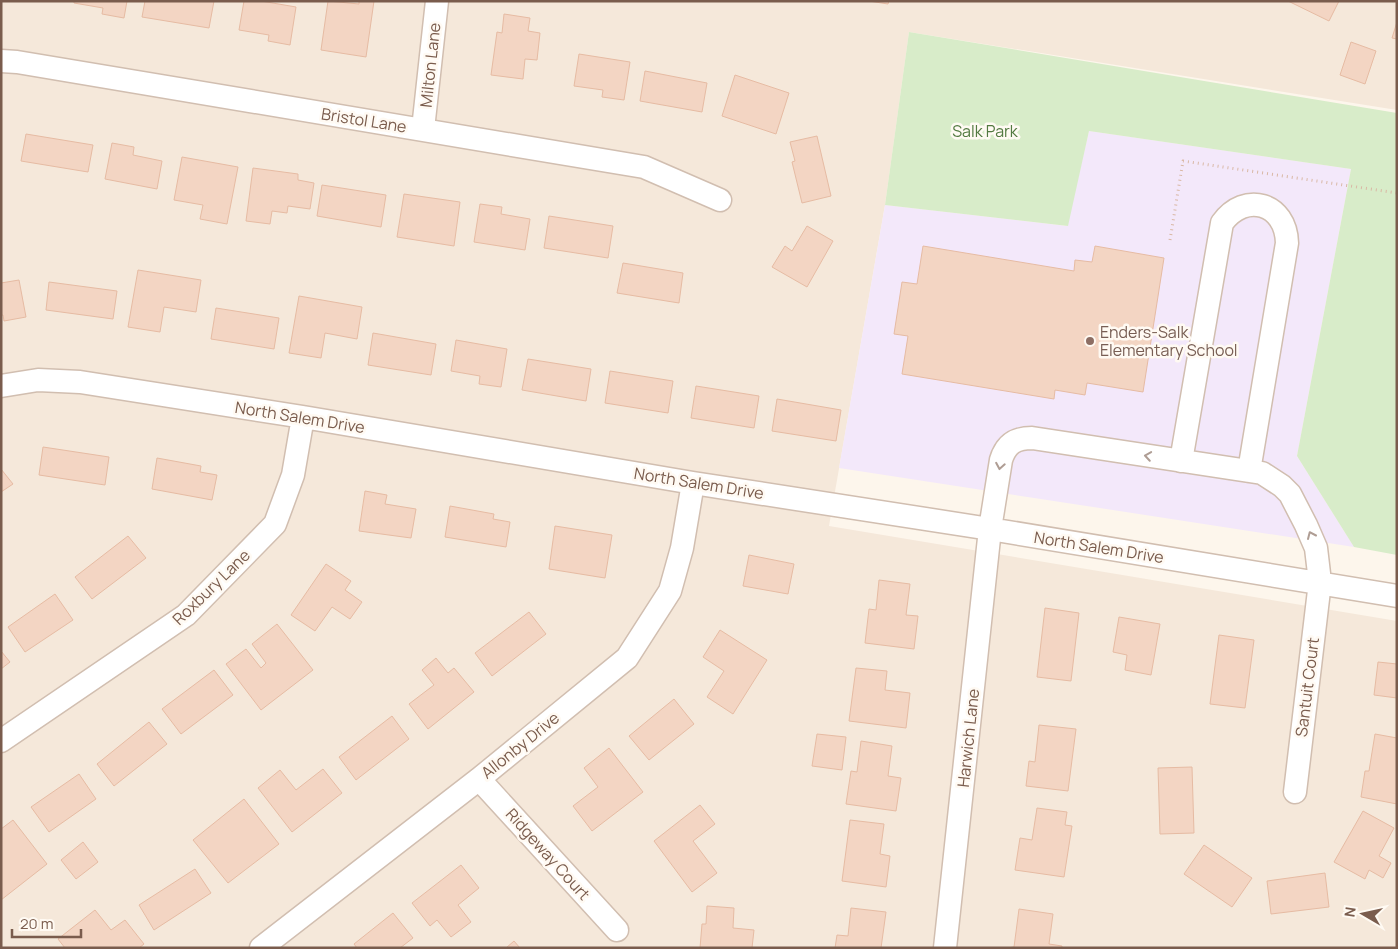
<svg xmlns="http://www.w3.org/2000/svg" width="1398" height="949" viewBox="0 0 1398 949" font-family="Manrope,sans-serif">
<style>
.residential{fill:#f5e8da}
.education{fill:#f3e8fa}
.green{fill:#d8ecc9}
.building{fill:#f3d5c3;stroke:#e6bba3}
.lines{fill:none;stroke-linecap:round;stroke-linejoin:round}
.minor-casing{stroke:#d1beb0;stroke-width:25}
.path{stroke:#d9b8a5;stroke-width:3;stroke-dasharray:1 4;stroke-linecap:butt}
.minor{stroke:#fff;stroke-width:22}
.oneway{stroke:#af9d94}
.education-dot{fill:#8d6e63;stroke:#fffaf3;stroke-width:2}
.labels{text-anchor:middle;stroke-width:5;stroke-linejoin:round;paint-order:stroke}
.street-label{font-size:16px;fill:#7a5c4d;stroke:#fffaf3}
.park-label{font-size:16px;fill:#537a41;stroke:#fffaf3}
.education-label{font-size:16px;fill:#785e54;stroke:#fffaf3;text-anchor:start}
</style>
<rect width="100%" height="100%" fill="#fdf6ec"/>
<path class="residential" d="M1 1H1397V110L909 32 885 205 829 526 1397 621V948H1Z"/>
<path class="education" d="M1089 131 1351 169 1297 456 1354 547 839 468 885 205 1067 226Z"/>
<path class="green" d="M909 32 1397 113V555L1354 547 1297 456 1351 169 1089 131 1068 226 885 205Z"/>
<path class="building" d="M74 1H127L124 18 102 14 103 8 74 3Z
M145 1H214L209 28 142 17Z
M244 1H261L296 7 290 45 268 41 269 35 239 30Z
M328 1 359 4V1H374L366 57 321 50Z
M869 1H889L888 4Z
M1288 1H1339L1329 21Z
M504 14 530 18 528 31 540 33 537 60 525 59 523 79 491 75 497 32 502 33Z
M1397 22V39L1392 38Z
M1351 42 1376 51 1365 84 1340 75Z
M579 54 630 62 624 100 602 97 603 90 574 86Z
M645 71 707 83 702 112 640 101Z
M735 75 789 93 776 134 722 116Z
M26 134 93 145 88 172 21 161Z
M817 136 831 196 802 203 792 162 795 161 790 142Z
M112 143 134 147 133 155 162 161 157 189 105 179Z
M182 157 238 167 227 224 200 219 203 205 174 200Z
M253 168 298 174V180L314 183 310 209 288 206 287 213 272 211 270 224 246 221Z
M322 185 386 195 381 227 317 216Z
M404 194 460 202 454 246 397 237Z
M480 204 502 207 501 214 530 219 525 250 474 242Z
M549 216 613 226 608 258 544 248Z
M807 226 833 241 807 287 772 267 785 246 792 251Z
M923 246 1074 271 1075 260 1092 262 1095 246 1164 258 1143 392 1087 383 1085 395 1055 390 1054 399 902 374 908 336 894 334 902 282 917 284Z
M623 263 683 273 679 303 617 293Z
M138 270 201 280 196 312 164 307 160 332 128 327Z
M19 280 26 317 4 321 3 315H1V283Z
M49 282 117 291 113 319 46 310Z
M299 296 362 307 357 339 325 333 321 358 289 353Z
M216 308 279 318 274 349 211 339Z
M373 333 436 344 431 375 368 365Z
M456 340 507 349 501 387 479 384 480 376 451 371Z
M528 359 591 369 586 401 522 390Z
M610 371 673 381 668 413 605 403Z
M696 386 759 396 754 428 691 418Z
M777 399 841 410 836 441 772 431Z
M43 447 109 457 105 485 39 475Z
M157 458 201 466 200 472 217 475 212 500 152 489Z
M1 469 13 484 1 492Z
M365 491 387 495 385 504 416 509 411 538 359 531Z
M450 506 494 514 493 519 510 522 506 547 445 537Z
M555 526 612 535 605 578 549 569Z
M128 536 146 558 92 599 75 577Z
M749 555 794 564 788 594 743 586Z
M326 564 351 581 345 590 362 602 350 619 332 607 315 631 291 615Z
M879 580 910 584 906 615 918 616 914 649 865 643 869 609 876 610Z
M55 594 73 620 25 652 8 627Z
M1045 608 1079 613 1071 681 1037 677Z
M529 612 546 634 492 676 475 653Z
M1119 617 1160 624 1151 675 1125 670 1127 655 1113 652Z
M277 624 313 670 261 710 226 664 246 649 261 668 266 663 252 644Z
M720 630 767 660 733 714 707 697 724 671 703 657Z
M1219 635 1254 640 1245 708 1210 704Z
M1 651 10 662 1 669Z
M436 658 448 673 454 668 474 692 428 729 409 704 434 685 422 670Z
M1378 662 1397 664V698L1374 695Z
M856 668 887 671 885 690 910 693 906 728 849 721Z
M214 670 233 695 181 734 162 709Z
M674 699 694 724 649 760 629 736Z
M392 716 409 739 356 780 339 757Z
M149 722 167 744 114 786 97 764Z
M1039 725 1076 729 1068 791 1026 786 1029 761 1035 762Z
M817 734 846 737 842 770 812 766Z
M1375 734 1397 738V804L1361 797 1365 771H1369Z
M861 741 892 746 888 776 901 778 896 811 846 804 851 771 857 772Z
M609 748 643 792 592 831 573 806 598 787 584 768Z
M1192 767 1194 833 1160 834 1158 768Z
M323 769 342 793 292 832 258 788 280 770 296 790Z
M79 774 96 799 49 832 31 807Z
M244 799 279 844 228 883 193 840Z
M700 805 715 824 693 841 717 873 692 892 654 841Z
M1037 808 1067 812 1065 825 1072 826 1064 877 1015 870 1020 838 1032 840Z
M1363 811 1394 828 1379 856 1391 863 1383 878 1369 870 1365 879 1334 862Z
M13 820 47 864 1 900V829Z
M850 820 884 824 880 854 890 856 886 887 842 881Z
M83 842 98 862 76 879 61 860Z
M1204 845 1252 878 1232 907 1184 874Z
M461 865 479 888 458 905 471 922 451 937 437 920 430 926 412 903Z
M195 869 211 893 154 930 139 905Z
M1325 873 1329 907 1271 914 1267 881Z
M707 906 734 908 733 928 754 930 752 948H700L702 924H706Z
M851 908 886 912 881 948H835L837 935 848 936Z
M1019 909 1053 914 1049 944 1062 946V948H1007L1014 947Z
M95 910 111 930 125 920 144 944 139 948H65L58 939Z
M393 913 413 938 400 948H357L354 944Z
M514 941 520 948H506Z"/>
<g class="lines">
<g class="minor-casing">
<path id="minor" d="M1 61 17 62 644 167 720 200
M423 129 437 1
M1 386 38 380 80 382 303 417 693 483 990 529 1397 596
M1181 461 1222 223C1245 191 1286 203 1287 243L1249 471
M1 741 186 615 275 524 293 475 303 417
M479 779 617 930
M261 948 479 779 627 658 670 591 682 548 693 483
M945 948 990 529 1001 460C1006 444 1015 438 1032 438L1262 473 1282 486 1290 494 1306 525 1316 548 1320 582 1295 792"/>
</g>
<path class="path" d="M1170 240 1183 161 1397 193"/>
<use href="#minor" class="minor"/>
</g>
<defs><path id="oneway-chevron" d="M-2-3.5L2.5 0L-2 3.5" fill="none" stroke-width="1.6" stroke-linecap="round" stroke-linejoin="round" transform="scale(1.25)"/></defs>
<g class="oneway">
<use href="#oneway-chevron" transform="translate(1148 456) rotate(-171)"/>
<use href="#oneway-chevron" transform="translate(1000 466) rotate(100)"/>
<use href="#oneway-chevron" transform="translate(1311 535) rotate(-114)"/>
</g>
<circle class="education-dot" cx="1090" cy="341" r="5"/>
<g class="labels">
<g class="street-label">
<text transform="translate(430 65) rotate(-84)" y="6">Milton Lane</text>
<text transform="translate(364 120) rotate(9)" y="6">Bristol Lane</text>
<text transform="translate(300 417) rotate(9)" y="6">North Salem Drive</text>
<text transform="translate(699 483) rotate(9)" y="6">North Salem Drive</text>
<text transform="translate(1099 547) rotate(9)" y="6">North Salem Drive</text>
<text transform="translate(211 587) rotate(-44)" y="6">Roxbury Lane</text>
<text transform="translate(1307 687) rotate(-83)" y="6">Santuit Court</text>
<text transform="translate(968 738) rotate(-84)" y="6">Harwich Lane</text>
<text transform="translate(520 745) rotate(-39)" y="6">Allonby Drive</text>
<text transform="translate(548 854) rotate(48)" y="6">Ridgeway Court</text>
</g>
<g class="park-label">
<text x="985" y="137">Salk Park</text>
</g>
<g class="education-label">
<text x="1100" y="338">Enders-Salk<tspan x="1100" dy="18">Elementary School</tspan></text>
</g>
</g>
<rect width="1398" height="949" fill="none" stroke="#7a5c4d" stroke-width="5"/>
<g transform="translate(1363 914) rotate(279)" stroke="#fffaf3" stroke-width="4" paint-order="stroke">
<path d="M0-4L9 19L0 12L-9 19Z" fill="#7a5c4d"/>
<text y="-8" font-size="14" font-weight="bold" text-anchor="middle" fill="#7a5c4d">N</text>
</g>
<path d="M12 929v8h69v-8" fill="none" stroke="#7a5c4d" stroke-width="2.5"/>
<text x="20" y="929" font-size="15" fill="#7a5c4d" stroke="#fffaf3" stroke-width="4" paint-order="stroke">20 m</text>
</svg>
